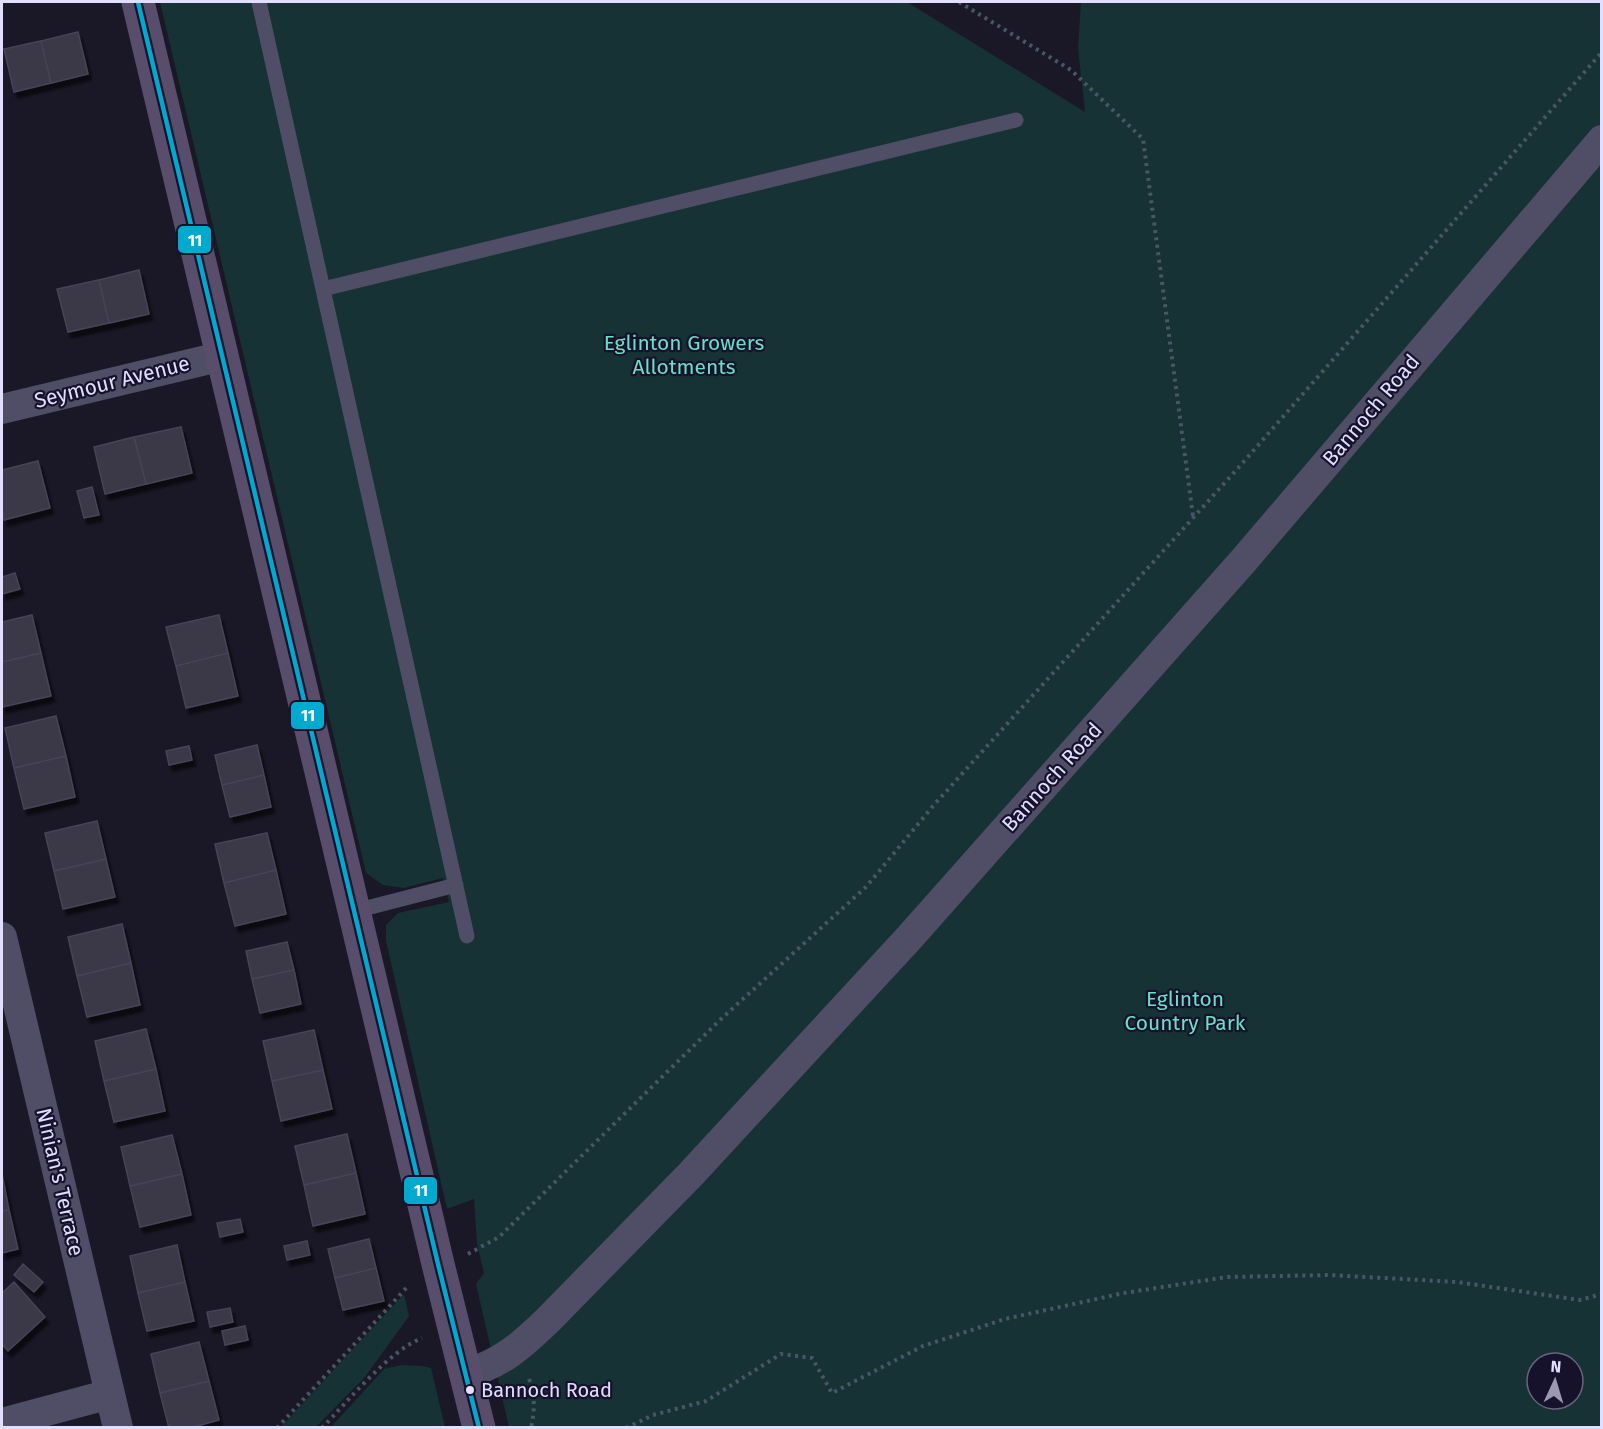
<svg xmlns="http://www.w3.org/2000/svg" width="1603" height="1429" viewBox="0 0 1603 1429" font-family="'Fira Sans',sans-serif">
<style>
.green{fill:#163234;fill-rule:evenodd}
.building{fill:#3a3747;stroke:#484359;stroke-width:1.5;filter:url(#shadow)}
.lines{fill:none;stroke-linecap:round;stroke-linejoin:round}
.path{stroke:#495665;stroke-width:4;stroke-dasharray:3 4.5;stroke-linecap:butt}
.lane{stroke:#4f4e66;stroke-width:15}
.street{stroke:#4f4e66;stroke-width:30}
.primary{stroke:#584e6b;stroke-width:33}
.bus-1-casing{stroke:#17122c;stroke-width:9}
.bus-1{stroke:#00a9ce;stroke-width:4.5}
.bus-dot{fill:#e2deff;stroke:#17122c;stroke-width:2}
.labels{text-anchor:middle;stroke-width:4.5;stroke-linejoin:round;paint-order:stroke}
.bus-label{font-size:20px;fill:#e2deff;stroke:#17122c;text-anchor:start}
.park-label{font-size:21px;fill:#69e0c4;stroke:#17122c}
.street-label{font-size:21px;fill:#e2deff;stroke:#17122c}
.line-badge{stroke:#17122c;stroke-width:2}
.badge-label{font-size:16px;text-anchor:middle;font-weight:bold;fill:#fff}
</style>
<defs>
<filter id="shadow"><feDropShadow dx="3.5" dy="6" stdDeviation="1.5" flood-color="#0009"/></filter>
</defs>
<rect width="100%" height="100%" fill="#1a1826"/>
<path class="green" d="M160 2H907L1085 112 1078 48 1081 2H1601V1427H509L476 1284 484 1273 477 1244 474 1199 447 1209 386 941V925L398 913 449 902 443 878 404 888 383 885 366 873ZM1537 1363H1573V1399H1537Z
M404 1294 409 1316 365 1377 316 1427H281Z
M402 1365 422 1366 431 1368 445 1427H331L384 1369Z"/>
<path class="building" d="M78 32 88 74 51 83 41 41Z
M41 41 51 83 14 92 4 49Z
M139 270 149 314 109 323 99 280Z
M99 280 109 323 68 332 57 289Z
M181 427 192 473 146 484 134 437Z
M134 437 146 484 105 494 94 447Z
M38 461 50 508 4 520 2 509V470Z
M92 487 99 515 84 518 77 491Z
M15 573 20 589 2 594V577Z
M32 615 41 653 2 662V622Z
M219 615 228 653 176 666 166 627Z
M41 653 51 696 2 707V662Z
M228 653 238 696 186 708 176 666Z
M56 716 66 756 14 768 5 728Z
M257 745 264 775 222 785 215 755Z
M189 746 192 760 169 765 166 751Z
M66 756 75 797 24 809 14 768Z
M264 775 271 807 230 817 222 785Z
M97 821 106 859 54 871 45 833Z
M267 833 276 870 224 883 215 844Z
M106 859 115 897 63 909 54 871Z
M276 870 286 914 235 926 224 883Z
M122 924 131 963 77 976 68 937Z
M287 942 294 970 252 979 246 951Z
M131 963 140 1005 87 1017 77 976Z
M294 970 301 1004 260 1013 252 979Z
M146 1029 156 1069 104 1081 95 1041Z
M314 1030 323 1070 272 1081 263 1041Z
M156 1069 165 1111 114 1122 104 1081Z
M323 1070 332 1109 281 1121 272 1081Z
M347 1134 356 1173 304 1185 295 1146Z
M172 1135 182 1174 130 1186 121 1147Z
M356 1173 365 1214 313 1226 304 1185Z
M2 1174 9 1210 2 1211Z
M182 1174 191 1215 140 1227 130 1186Z
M9 1210 18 1249 2 1253V1211Z
M240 1219 243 1232 220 1237 217 1223Z
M369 1239 376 1268 335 1278 328 1249Z
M307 1241 310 1255 287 1260 284 1246Z
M177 1245 185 1282 138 1293 130 1256Z
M23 1264 43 1282 34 1292 14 1275Z
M376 1268 384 1301 343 1310 335 1278Z
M14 1282 45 1317 8 1351 2 1344V1293Z
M185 1282 194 1321 147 1331 138 1293Z
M230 1308 233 1322 210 1327 207 1312Z
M245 1326 248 1340 225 1345 222 1331Z
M199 1342 209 1381 160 1393 151 1354Z
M209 1381 219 1420 190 1428H169L160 1393Z"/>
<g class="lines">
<path class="path" d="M959 2 1071 70 1143 139 1193 516
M468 1254 499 1237 721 1019 866 887 933 806 1239 467 1602 52
M529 1379C535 1396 535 1409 531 1428
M277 1428 409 1285
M322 1428C348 1401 389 1351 422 1338
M626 1428 653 1415 706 1401 781 1354 812 1358 832 1393 923 1346 1005 1319 1124 1293 1227 1277 1329 1275 1457 1282 1580 1300 1602 1294"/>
<path class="lane" d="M259 2 467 936
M323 289 1016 120
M355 911 456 885"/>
<path class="street" d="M2 409 223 356
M2 937 118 1428
M466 1374C502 1363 521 1346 548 1320L691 1174 909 938 1244 560 1602 140
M2 1423 110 1394"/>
<path class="primary" d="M138 2 438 1264 479 1428"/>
<g class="bus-1-casing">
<path id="bus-1" d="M138 2 438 1264 479 1428"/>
</g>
<use href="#bus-1" class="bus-1"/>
</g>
<circle class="bus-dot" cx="470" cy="1390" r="5"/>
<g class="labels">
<g class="bus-label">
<text x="481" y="1397">Bannoch Road</text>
</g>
<g class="park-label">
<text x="684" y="350">Eglinton Growers<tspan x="684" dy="24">Allotments</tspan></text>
<text x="1185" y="1006">Eglinton<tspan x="1185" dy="24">Country Park</tspan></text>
</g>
<g class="street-label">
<text transform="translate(112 382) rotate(-14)" y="7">Seymour Avenue</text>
<text transform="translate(1371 410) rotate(-50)" y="7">Bannoch Road</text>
<text transform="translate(1052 777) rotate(-48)" y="7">Bannoch Road</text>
<text transform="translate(60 1182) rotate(77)" y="7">Ninian's Terrace</text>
</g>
</g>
<g class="line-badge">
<rect x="177" y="225" width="35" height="29" rx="6" fill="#00a9ce"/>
<rect x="290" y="701" width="35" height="29" rx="6" fill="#00a9ce"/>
<rect x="403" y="1176" width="35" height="29" rx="6" fill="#00a9ce"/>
</g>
<g class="badge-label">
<text x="195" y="246">11</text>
<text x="308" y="721">11</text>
<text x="421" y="1196">11</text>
</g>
<rect width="1603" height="1429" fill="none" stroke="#e2deff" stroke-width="6"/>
<g transform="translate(1555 1381) rotate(4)"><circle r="28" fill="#17122c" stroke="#686480" stroke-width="1.5"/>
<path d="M0-4.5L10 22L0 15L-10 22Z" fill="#9c99b3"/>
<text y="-9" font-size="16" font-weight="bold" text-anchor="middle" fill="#e2deff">N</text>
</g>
</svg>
